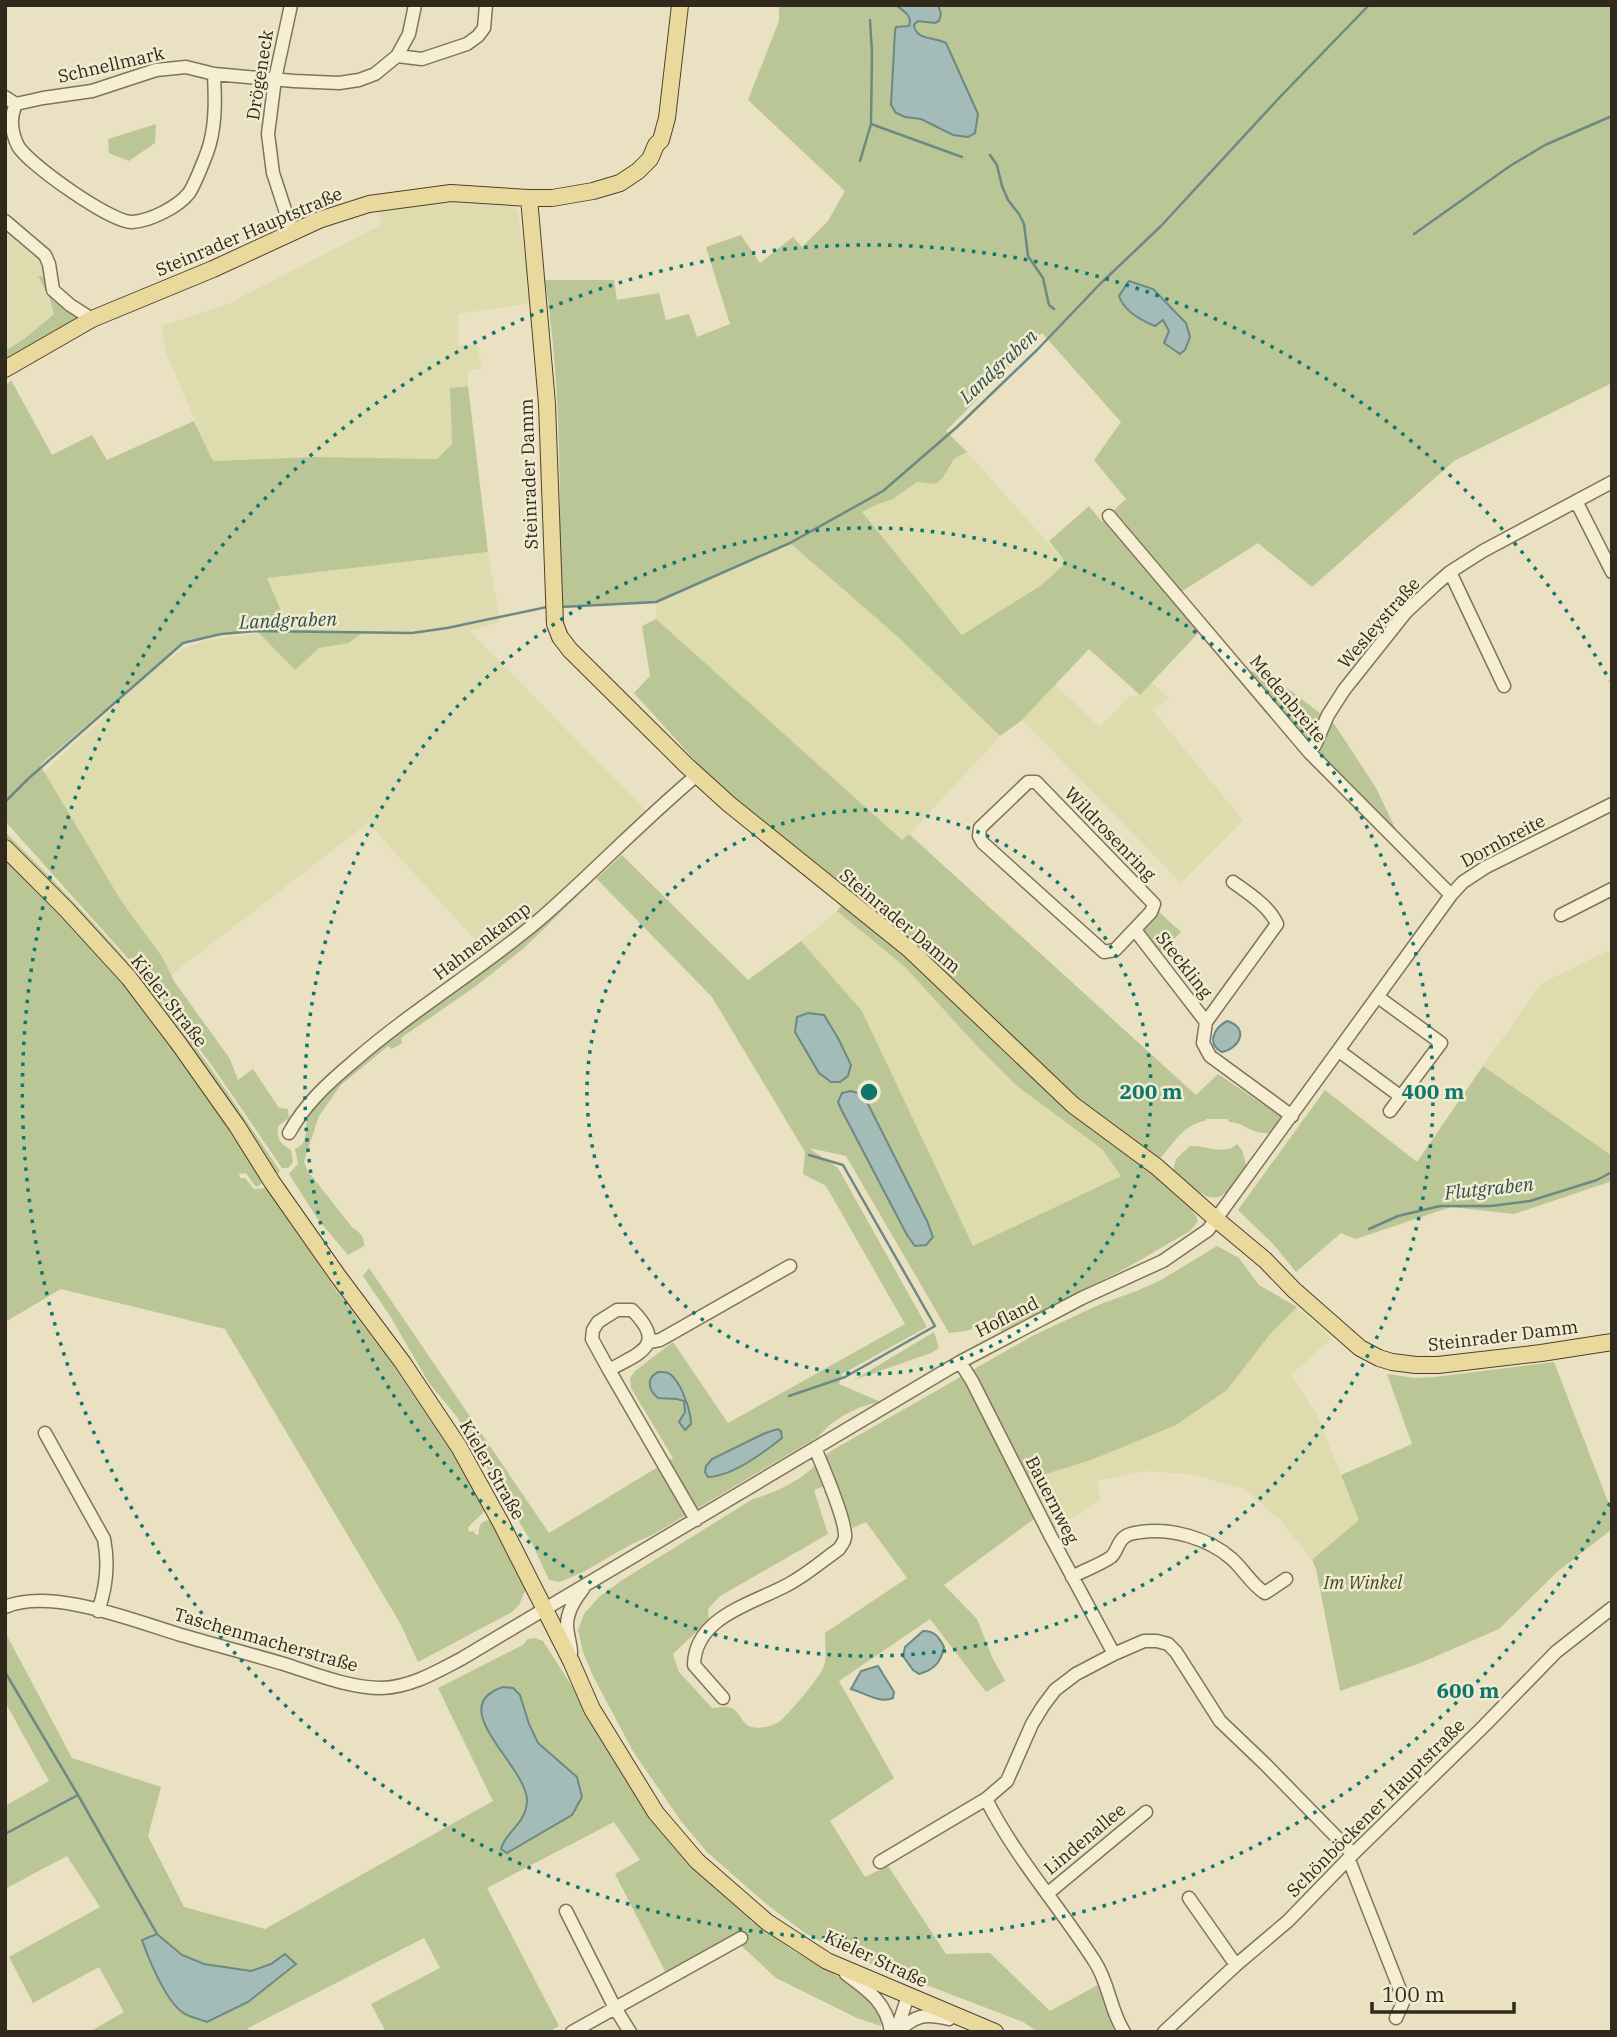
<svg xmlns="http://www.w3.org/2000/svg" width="1617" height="2037" viewBox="0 0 1617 2037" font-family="'IBM Plex Serif',serif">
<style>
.farmland{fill:#dedbaf}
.green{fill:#bbc696;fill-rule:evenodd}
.water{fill:#a3bcb7;stroke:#6c8984;stroke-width:2}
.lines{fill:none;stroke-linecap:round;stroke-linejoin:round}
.stream{stroke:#6c8984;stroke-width:2.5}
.minor-casing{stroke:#81735a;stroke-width:15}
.major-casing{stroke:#4f412e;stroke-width:18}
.minor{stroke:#f5eed3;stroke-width:12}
.major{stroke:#ead99c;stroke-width:16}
.ring{fill:none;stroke:#0f766e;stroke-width:3.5;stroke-dasharray:3.5 7}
.labels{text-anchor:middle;stroke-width:5;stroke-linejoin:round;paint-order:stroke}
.street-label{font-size:18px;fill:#32291d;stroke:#f1ebd0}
.park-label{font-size:18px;font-style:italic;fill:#3f4c26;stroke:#f1ebd0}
.water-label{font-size:19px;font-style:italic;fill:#2e4f50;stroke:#f1ebd0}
.centre{fill:#0f766e;stroke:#f1ebd0;stroke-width:3.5}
.ring-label{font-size:21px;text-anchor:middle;font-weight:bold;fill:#0f766e;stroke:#f1ebd0;stroke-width:5;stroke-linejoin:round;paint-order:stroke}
</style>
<rect width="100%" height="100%" fill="#e9e1c1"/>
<path class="farmland" d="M455 200 502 203 510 205 518 211 532 303 458 314V346L477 344 482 369 468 370V386L450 388 452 444 437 459 313 457 213 461 166 353 161 326 228 304 381 225 379 211Z
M5 224 36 250 42 261 45 277H38L54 314 24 339 5 351Z
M967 452 1066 563 1040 586 962 635 861 512 873 506 893 499 917 482 942 479 954 459Z
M790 543 898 637 1000 736 903 841 656 619V602Z
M488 552 500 622 470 631 646 811 535 921 489 955 368 823 171 975 163 958 120 899 44 772 160 665 185 648 208 640 259 633 295 670 319 648 349 643 361 634 290 633 266 578Z
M1152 682 1169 698 1152 710 1243 820 1181 883 1022 720 1055 685 1100 727 1129 697 1140 695Z
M837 911 906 968 976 1045 1017 1086 1102 1149 1121 1177 973 1246 862 1011 801 941Z
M1612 949V1156L1483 1066 1542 983Z
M1297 1307 1332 1338 1291 1375 1317 1415 1359 1520 1312 1560 1280 1520 1244 1489 1190 1474 1144 1471 1097 1481 1101 1499 1056 1528 1027 1480 1091 1460 1270 1334Z"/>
<path class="green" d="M779 5H1612V383L1454 461 1312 587 1258 543 1173 597 1200 631 1140 695 1089 649 1022 720 1000 736 898 637 790 543 656 602 560 607C560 498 562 389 545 280H614L617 300 659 293 666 320 689 314 697 337 730 324 706 247 741 235 760 263 793 237 802 247 828 221 845 191 748 100 779 21ZM1042 333 1121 422 1094 460 1126 499 1102 522 1089 506 1049 541 1066 563 1040 586 962 635 862 512 873 506 893 499 917 482 935 484 942 479 954 459 967 452 946 431Z
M156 124 155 143 129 161 109 153 108 139Z
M38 276 45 277 50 289 79 316 5 363V351L24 339 54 314 49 298Z
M11 380 52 455 92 435 107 460 194 421 213 461 313 457 437 459 452 444 450 388 468 386 488 552 267 578 290 632 362 633 349 643 319 648 295 670 257 631 221 634 183 643 40 765 120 899 163 958 174 981 230 1059 238 1080 253 1069 279 1108 288 1109 289 1118 278 1126C277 1140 280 1143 291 1150L293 1162 288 1168H282L213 1067 151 984 5 821V386Z
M656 619 902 840 909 834 1196 1095 1218 1074 1283 1118 1272 1133C1249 1135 1248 1123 1229 1122L1228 1119H1206V1121C1184 1123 1173 1144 1160 1159L1065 1089 718 786 634 693 650 676 642 626Z
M1251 671 1270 678 1294 693 1335 725 1376 788 1396 830 1391 831 1320 758 1248 674Z
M5 832C58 885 110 938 157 997 202 1052 240 1112 280 1171L277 1175 241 1121 5 841Z
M5 855 108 961 191 1069 264 1182 257 1187 255 1186 246 1173 239 1174 240 1178H245L254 1189 268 1188 336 1290 393 1365 459 1463 487 1509 468 1527 469 1532 473 1531 476 1535 479 1534C478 1524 483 1520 492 1520L526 1589 519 1605 512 1612 418 1662 400 1623 225 1329 61 1289 5 1322Z
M622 855 748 980 801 941 862 1011 973 1246 1121 1176 1102 1149 1017 1086 976 1045 906 968 837 911 843 903 884 933 1142 1166C1161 1182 1190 1198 1198 1221L1190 1231 1130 1266 1002 1331 991 1322 966 1331 949 1333 846 1156 809 1148 838 1168 927 1327 842 1374 839 1384 881 1402C858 1405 833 1419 818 1437L654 1534 630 1545 583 1572 560 1582 549 1580 533 1545 457 1417 429 1383 390 1316 363 1276 369 1268 549 1533 673 1458 631 1388 630 1378 635 1371 673 1342 728 1423 905 1324 826 1186 803 1174 805 1152 712 997 596 878 523 949 476 986 401 1038 402 1043 392 1049 388 1046 341 1085 319 1116 304 1161 307 1170 352 1227C360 1233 364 1235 364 1246L348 1255 317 1218 289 1174 298 1164 295 1149C313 1141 302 1122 310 1109 315 1101 323 1095 329 1088L593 874 597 878ZM863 1094 927 1221 933 1237 916 1246 907 1235 841 1109Z
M1159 912 1181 932 1159 955 1142 935V929Z
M1483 1066 1612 1156V1181L1514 1214 1451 1207 1356 1239 1341 1233 1296 1272 1274 1245 1238 1210 1325 1090 1417 1162Z
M1237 1144 1242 1150 1247 1169C1215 1213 1209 1200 1173 1171L1176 1159 1190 1146C1205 1145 1225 1156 1237 1144Z
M1217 1246 1239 1258 1259 1285 1297 1307 1270 1334 1227 1390 1176 1425 1091 1460 1027 1480 1056 1528 1045 1534 1034 1519 944 1585 977 1619 992 1657 1005 1681 986 1692 930 1619 839 1681 894 1778 830 1821 865 1877 888 1866 946 1954 990 1953 1050 2011 1098 1985 1114 2032H1038L1023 2022 845 1954 805 1933 765 1903 707 1852 681 1821 634 1753 593 1676 583 1652 578 1630 584 1614 600 1596 624 1579 753 1499C771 1494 796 1483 810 1470 817 1464 823 1457 831 1451L1032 1336 1101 1304 1139 1290 1161 1280ZM835 1482 853 1528 866 1522 907 1578 825 1633C825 1643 827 1657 824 1666 821 1676 788 1715 779 1722 772 1726 761 1729 752 1727 741 1725 740 1709 728 1707 723 1706 717 1708 712 1708L679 1672 673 1654 709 1620 708 1609 720 1596 828 1534 814 1490Z
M934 1332 939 1348 931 1353 854 1380Z
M1554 1362 1612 1512V1529L1557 1572 1499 1629 1418 1664 1340 1691 1316 1569 1312 1560 1359 1520 1341 1475 1412 1444 1387 1374 1415 1378 1435 1377Z
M5 1632 72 1758 161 1787 148 1836 184 1907 265 1929 493 1801 438 1688 523 1645 528 1639 535 1638 543 1641 674 1846 714 1887 753 1922 795 1952 839 1977 868 1996 880 2016 881 2026 857 2018 776 1978 733 1938 668 1977 615 1874 640 1860 614 1822 487 1888 559 2026 548 2032H386L371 2004 440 1968 424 1938 248 2028 250 2032H89L124 2012 99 1967 33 2003 9 1957 100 1907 67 1856 5 1889V1806L49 1781 5 1702ZM520 1695 529 1724 538 1743 577 1777 530 1840 507 1853 503 1843C531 1813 534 1801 511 1766 501 1751 492 1735 482 1720ZM157 1934 182 1955 204 1964 251 1971 271 1964 285 1955 295 1964 248 2002 163 1987 148 1957 142 1940Z"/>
<path class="water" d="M896 5H938L941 14 939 21 935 23 918 21 914 25C915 40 935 37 946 43L978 114 975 133 968 137 953 135 921 119 905 117 896 113 891 105 895 31 896 27 909 26C913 15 903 11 896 5Z
M1129 281 1153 289 1186 323 1190 337 1185 350 1180 354 1164 343 1169 331 1163 320 1155 326C1140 320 1124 311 1119 296Z
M808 1013 824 1015 838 1038 851 1065 848 1076 840 1082H831L819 1073 795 1032 797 1017Z
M1227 1021C1249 1027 1241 1048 1222 1052 1206 1044 1214 1028 1227 1021Z
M850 1091 863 1094 927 1221 933 1237 926 1245 915 1246 907 1235 841 1109 838 1102 842 1093Z
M658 1372C663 1372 666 1371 670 1374 681 1382 691 1411 691 1424L685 1430 679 1422 685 1412 684 1401 677 1399 658 1398C648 1390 646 1378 658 1372Z
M777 1429 781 1431 782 1438C763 1453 733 1476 708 1477L705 1472 706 1466 712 1459 763 1434Z
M923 1631C935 1631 939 1637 944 1647 941 1662 934 1670 919 1674L913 1670 903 1656 905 1647Z
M878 1666 894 1692 893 1698C880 1704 865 1693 851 1689L861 1671Z
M503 1687 513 1688 520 1695 529 1724 538 1743 577 1777 582 1797 572 1815 507 1853 501 1849C505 1832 525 1825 527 1802 529 1767 442 1707 503 1687Z
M157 1934 182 1955 204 1964 251 1971 271 1964 285 1954 296 1964 248 2002 207 2022C200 2019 188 2017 182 2012 165 1999 149 1960 142 1940Z"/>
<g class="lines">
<path class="stream" d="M871 124 962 157
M990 155 997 165 1002 186 1008 200 1019 214 1024 224 1028 256 1043 278 1049 305 1054 309
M860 161 871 124 872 53 870 20
M1414 234 1510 166 1545 145 1612 116
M561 607 656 602 790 543 883 491 957 427 1037 350 1099 285 1161 226 1280 97 1369 5
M5 802 29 778 183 643 221 634 257 631 412 633 447 628 547 607
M1369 1229 1398 1216 1440 1206H1491L1530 1201 1597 1180 1612 1172
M789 1396 845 1377 935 1326 843 1165 809 1155
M5 1672 78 1795 157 1934
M5 1834 78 1795"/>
<g class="minor-casing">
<path id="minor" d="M291 5 275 79 268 134 273 173 292 231
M397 56 422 59 467 44 478 36 484 28 486 5
M5 97 16 104 43 98 92 91 156 70 186 67 214 74 294 81 339 83 359 80 375 74 397 56 409 34 415 5
M16 104C10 117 11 132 18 146 28 164 112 223 132 222 150 221 178 207 189 193 194 186 208 152 210 143 216 121 215 96 214 74
M5 221 45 255 49 264 53 290 70 305 92 319
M1576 501 1612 572
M1109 516 1309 752 1451 895
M1450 572 1504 686
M1309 752 1315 745 1328 715 1344 690 1406 612 1434 586 1450 572 1483 551 1612 482
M1028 782H1036L1154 904 1151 912 1115 950 1104 952 983 843 979 836 980 828Z
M1233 882C1248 893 1269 906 1277 924L1206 1022 1203 1043 1210 1056 1292 1116
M1561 915 1612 889
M1135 930 1206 1022
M1378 997 1441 1043 1390 1111
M1339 1051 1400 1096
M289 1133C305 1104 328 1083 353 1062 412 1010 480 970 539 920 593 873 642 821 697 775
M649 1342 660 1340 790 1266
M960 1362 972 1381 1051 1537 1114 1654
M609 1370 592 1339 593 1330 598 1322 617 1310H632C668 1346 639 1353 609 1370L696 1520
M45 1433 104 1539C109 1564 107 1586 98 1611
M1072 1577C1084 1570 1100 1565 1111 1557 1118 1551 1117 1541 1126 1536 1130 1533 1136 1533 1141 1532 1172 1528 1208 1538 1232 1559 1244 1570 1252 1585 1265 1593L1286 1579
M5 1607C51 1587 135 1621 181 1635 216 1645 250 1654 284 1664 315 1674 349 1688 382 1688 411 1687 436 1672 461 1659L960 1362 1082 1298 1163 1261 1208 1230 1451 895 1463 882 1486 867 1612 804
M571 1653C571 1644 567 1634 567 1625 567 1611 575 1599 583 1589
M723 1698 694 1665C695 1616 753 1604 789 1584 806 1575 822 1561 839 1549 842 1544 846 1540 845 1534 844 1515 823 1467 815 1448
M986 1799C1015 1857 1060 1907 1095 1962 1109 1983 1110 2010 1124 2032
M1349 1860 1404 2000 1396 2018
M880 1862 986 1799 1007 1781 1032 1724 1043 1706 1055 1690 1076 1674 1114 1654 1144 1641H1157L1168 1644 1176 1652 1220 1721 1265 1764 1353 1854
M1047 1894 1146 1812
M1189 1898 1236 1965
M566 1911 615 2008 630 2032
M846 1974C868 1990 887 2003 891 2032
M572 2032 741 1938
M896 2032 908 1996
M897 2032C916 2015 924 2013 949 2019
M1164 2032 1236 1965 1288 1921 1353 1854 1484 1726 1556 1652 1612 1608"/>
</g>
<g class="major-casing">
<path id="major" d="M529 198 547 404 555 624 560 637 570 650 686 765 729 804 909 949 1073 1105 1157 1167 1217 1220 1265 1260 1294 1290 1360 1348 1379 1358 1392 1362 1416 1365H1438L1541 1353 1612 1342
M5 369 92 319 213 269 319 220 369 204 451 193 529 198H552L593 191 620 183 638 171 650 159 656 145 661 140 667 118 680 5
M5 848 66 909 129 978 179 1044 237 1126 272 1182 338 1276 403 1363 459 1447 501 1523 571 1661 592 1709 656 1813 697 1861 767 1922 827 1961 995 2032"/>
</g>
<use href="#minor" class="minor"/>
<use href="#major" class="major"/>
</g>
<g class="ring">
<circle cx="869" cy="1092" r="282"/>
<circle cx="869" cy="1092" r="564"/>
<path d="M1610 1503A847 847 0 1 1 1610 681"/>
</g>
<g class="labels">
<g class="street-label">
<text transform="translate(111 65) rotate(-13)" y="6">Schnellmark</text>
<text transform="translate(260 75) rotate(-81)" y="6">Drögeneck</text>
<text transform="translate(249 232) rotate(-23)" y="6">Steinrader Hauptstraße</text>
<text transform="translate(529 474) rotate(-92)" y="6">Steinrader Damm</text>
<text transform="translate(1379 623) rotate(-49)" y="6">Wesleystraße</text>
<text transform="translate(1288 699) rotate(50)" y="6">Medenbreite</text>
<text transform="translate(1110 834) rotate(46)" y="6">Wildrosenring</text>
<text transform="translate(1503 841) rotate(-28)" y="6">Dornbreite</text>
<text transform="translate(900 921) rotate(40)" y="6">Steinrader Damm</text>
<text transform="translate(482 941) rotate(-37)" y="6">Hahnenkamp</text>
<text transform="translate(1184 965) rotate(52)" y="6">Steckling</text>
<text transform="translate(169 1001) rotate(52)" y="6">Kieler Straße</text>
<text transform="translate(1007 1317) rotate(-27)" y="6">Hofland</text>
<text transform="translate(1503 1336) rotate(-7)" y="6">Steinrader Damm</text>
<text transform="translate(492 1470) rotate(60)" y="6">Kieler Straße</text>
<text transform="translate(1052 1500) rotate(63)" y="6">Bauernweg</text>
<text transform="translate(266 1640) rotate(16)" y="6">Taschenmacherstraße</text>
<text transform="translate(1376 1808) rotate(-45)" y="6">Schönböckener Hauptstraße</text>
<text transform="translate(1085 1839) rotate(-40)" y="6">Lindenallee</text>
<text transform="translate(876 1959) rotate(25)" y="6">Kieler Straße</text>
</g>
<g class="park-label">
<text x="1363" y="1589">Im Winkel</text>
</g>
<g class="water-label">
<text transform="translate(998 366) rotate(-43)" y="7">Landgraben</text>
<text transform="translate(288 620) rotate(-2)" y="7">Landgraben</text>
<text transform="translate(1489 1188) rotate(-6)" y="7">Flutgraben</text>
</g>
</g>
<circle cx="869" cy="1092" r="10" class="centre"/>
<g class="ring-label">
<text x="1151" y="1099">200 m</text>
<text x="1433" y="1099">400 m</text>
<text x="1468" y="1698">600 m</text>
</g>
<rect width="1617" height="2037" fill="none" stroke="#32291d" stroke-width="14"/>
<path d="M1372 2002v10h142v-10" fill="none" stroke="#32291d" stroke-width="3.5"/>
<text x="1382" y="2002" font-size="21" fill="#32291d" stroke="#f1ebd0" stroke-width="5" paint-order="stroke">100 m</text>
</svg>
